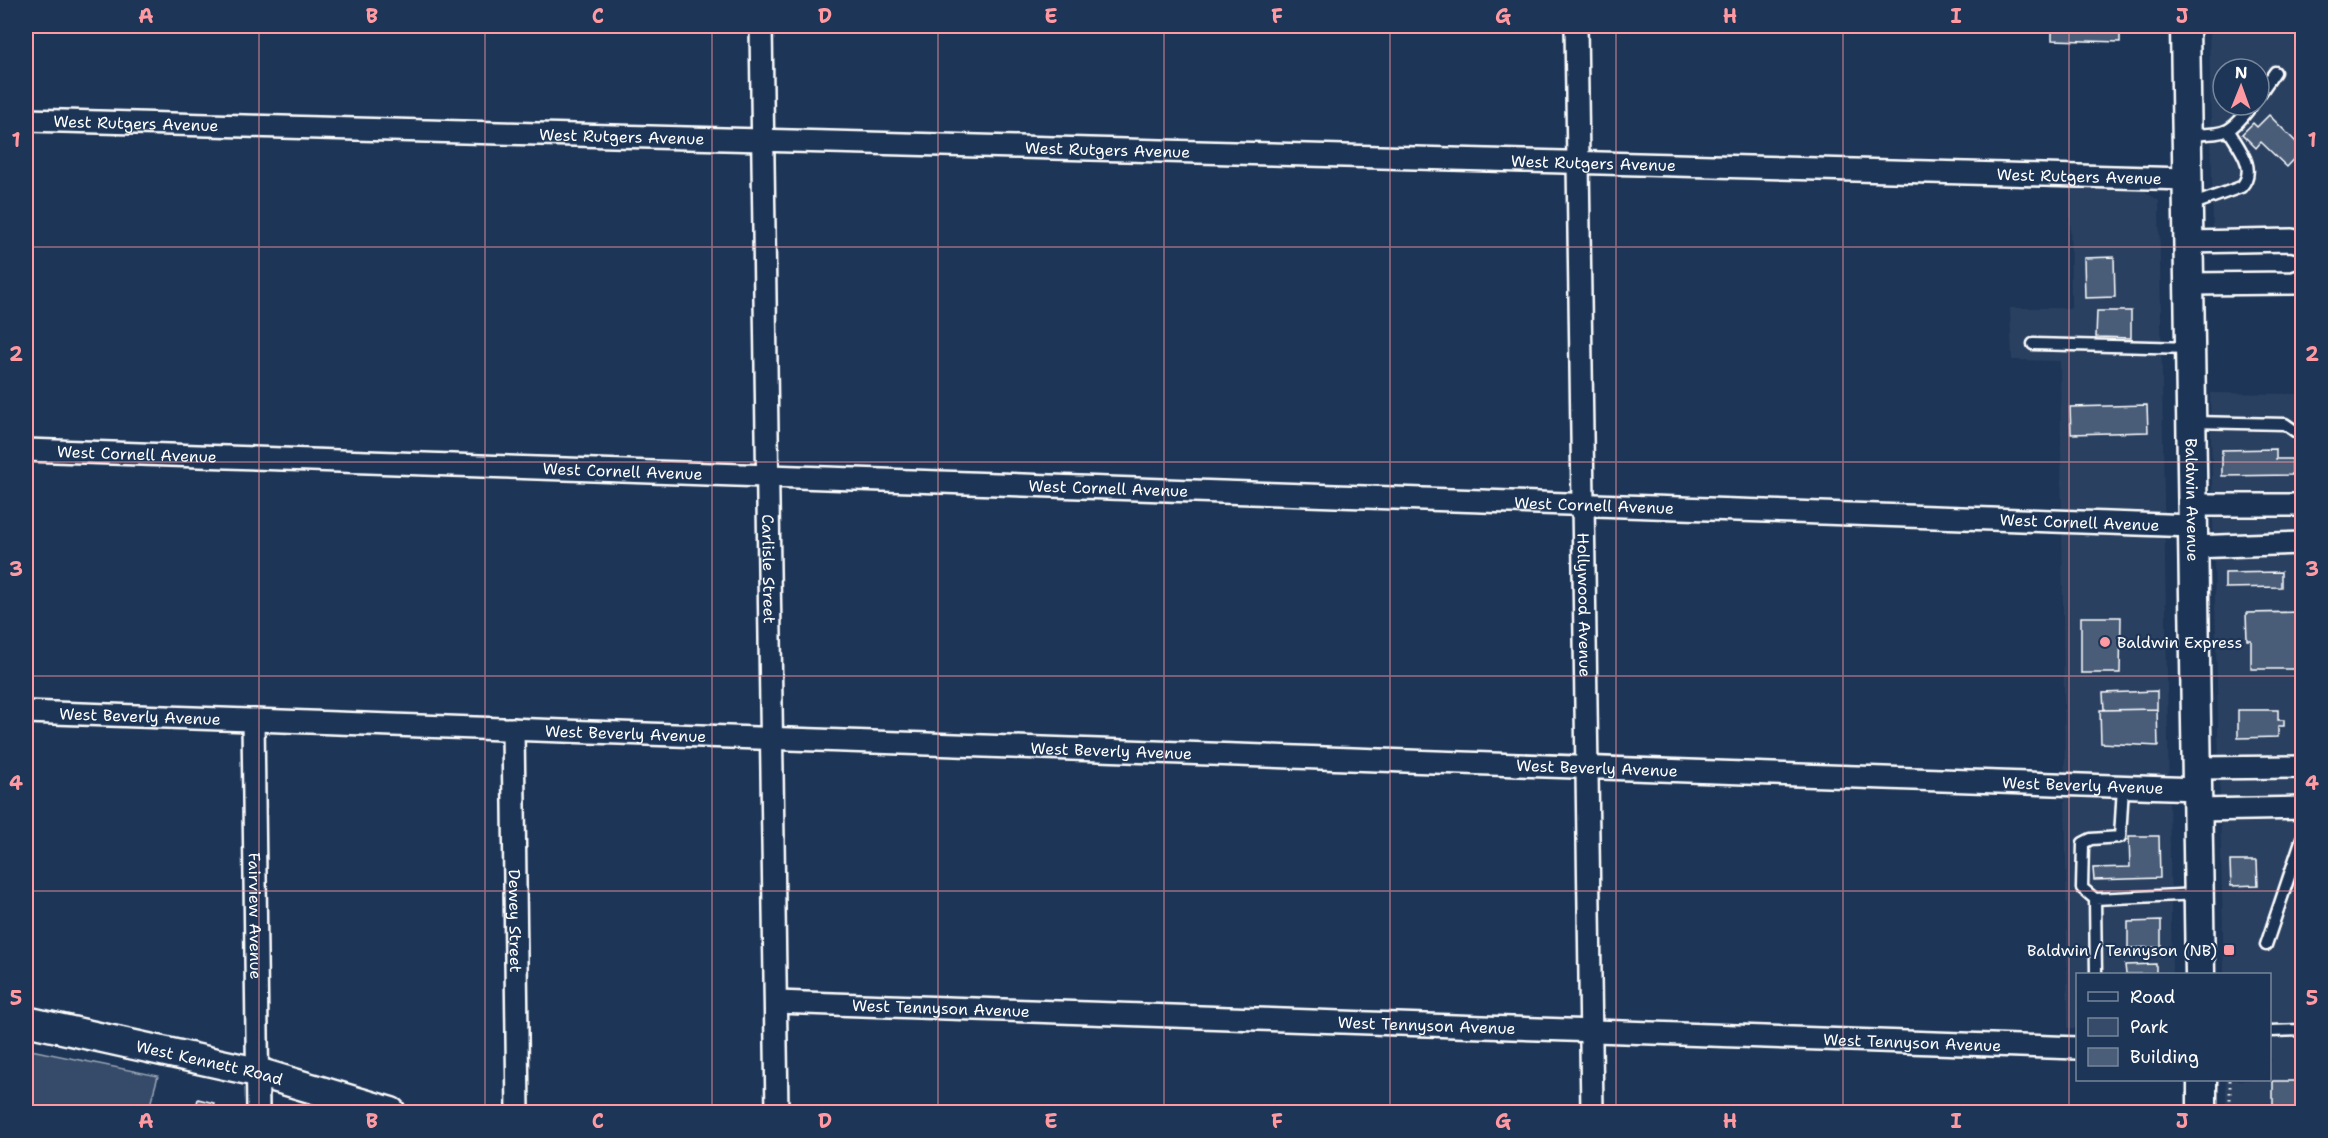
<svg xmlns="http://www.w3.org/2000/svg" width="2328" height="1138" viewBox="0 0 2328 1138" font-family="'Shantell Sans',sans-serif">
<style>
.built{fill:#2a4161;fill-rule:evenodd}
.green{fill:#364b69;stroke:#9aa5b4;stroke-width:1.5}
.building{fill:#4a5d79;stroke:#fff;stroke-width:1.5}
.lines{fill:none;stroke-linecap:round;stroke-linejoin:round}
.lane-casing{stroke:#fff;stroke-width:15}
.street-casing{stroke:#fff;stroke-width:26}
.secondary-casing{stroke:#fff;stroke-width:33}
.path{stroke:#fff;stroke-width:3;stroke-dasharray:1.5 4.5;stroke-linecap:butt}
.lane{stroke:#1d3557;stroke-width:10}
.street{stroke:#1d3557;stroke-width:21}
.secondary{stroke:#1d3557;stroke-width:28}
.grid{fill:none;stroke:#ff9aa2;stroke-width:1.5;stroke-opacity:0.55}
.poi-dot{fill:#ff9aa2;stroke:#1d3557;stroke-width:2}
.labels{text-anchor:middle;stroke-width:4.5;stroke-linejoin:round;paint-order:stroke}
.street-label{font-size:16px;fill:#fff;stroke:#1d3557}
.poi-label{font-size:16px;fill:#fff;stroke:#1d3557;text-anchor:start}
.neatline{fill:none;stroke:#ff9aa2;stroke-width:2}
.grid-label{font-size:20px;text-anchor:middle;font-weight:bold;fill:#ff9aa2}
</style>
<rect width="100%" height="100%" fill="#1d3557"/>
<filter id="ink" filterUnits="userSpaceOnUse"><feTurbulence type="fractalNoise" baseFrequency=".0167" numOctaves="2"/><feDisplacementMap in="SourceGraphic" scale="12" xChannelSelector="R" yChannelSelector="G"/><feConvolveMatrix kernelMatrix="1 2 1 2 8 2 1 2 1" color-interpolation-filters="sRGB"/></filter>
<g filter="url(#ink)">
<path class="built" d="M2209 26H2302V233L2213 232ZM2223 69H2259V105H2223Z
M2070 189 2143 190 2159 201 2172 974H2078L2077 1028H2068L2060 361 2012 360 2010 308H2071Z
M2210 393 2302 394V1112H2226V1080H2270V974H2224Z"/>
<path class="green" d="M26 1049 158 1076 148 1112H26Z"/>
<path class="building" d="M2025 26H2120V42L2052 40V28Z
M2269 115 2302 148V151L2287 167 2261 142 2256 148 2242 134 2253 123 2257 127Z
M2114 257 2115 297 2085 298 2084 258Z
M2097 311H2131V338L2096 337Z
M2147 405 2148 432 2071 434 2070 407Z
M2276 449V459H2292V475L2222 476V450Z
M2281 572V587L2225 588V573Z
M2302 612V669H2251V640H2247L2246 613Z
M2081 617H2121L2120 673H2081Z
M2157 691V709L2104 710 2103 693Z
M2157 709 2158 746 2101 743 2100 710Z
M2238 710H2278V720H2284V726H2278V737L2238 738Z
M2129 836H2159L2160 878 2094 880 2093 868 2130 867Z
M2230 861H2257L2258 885 2231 886Z
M2161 921V947L2128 948V922Z
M2156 964V974H2126L2125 965Z
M2273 1081H2302V1112H2273Z
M198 1099 214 1103 213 1106 225 1109 224 1112H195Z"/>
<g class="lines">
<g class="lane-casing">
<path id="lane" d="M2259 95 2275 72
M2187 135C2224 133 2229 137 2252 105
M2188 206 2241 187C2258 169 2239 148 2229 131
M2033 344 2190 348
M2192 422 2285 424 2302 436
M2095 899 2082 888 2083 843 2091 839 2120 837 2123 787
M2266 945 2302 838
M2096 974 2095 899 2199 894
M2270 1031 2302 1030"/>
</g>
<g class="street-casing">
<g id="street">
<path id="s1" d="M761 26 777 1112"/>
<path id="s2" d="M1576 26 1592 1112"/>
<path id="s3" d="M26 120 2187 179"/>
<path d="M2188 242 2292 240 2302 243"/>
<path d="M2189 284 2294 283 2302 280"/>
<path id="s4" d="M26 450 2193 526"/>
<path d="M2192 505H2302"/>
<path d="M2193 547 2302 543"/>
<path id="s5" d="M26 712 2197 789"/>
<path id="s6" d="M253 720 258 1112"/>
<path id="s7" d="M513 729 518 1112"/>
<path d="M2197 768 2302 767"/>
<path d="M2197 810 2302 808"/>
<path id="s8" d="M776 1002 2078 1048"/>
</g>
</g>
<g class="secondary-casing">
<g id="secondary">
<path id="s9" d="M2185 26 2200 974"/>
<path id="s10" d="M26 1021 257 1072 391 1112"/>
<path d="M2202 1080V1112"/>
</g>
</g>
<path class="path" d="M2230 1080V1112"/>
<use href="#lane" class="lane"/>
<use href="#street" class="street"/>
<use href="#secondary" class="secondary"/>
</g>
</g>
<path class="grid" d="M259 26V1112M485 26V1112M712 26V1112M938 26V1112M1164 26V1112M1390 26V1112M1616 26V1112M1843 26V1112M2069 26V1112M26 247H2302M26 462H2302M26 676H2302M26 891H2302"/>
<g class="poi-dot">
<circle cx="2105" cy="642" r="6"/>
<rect x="2223" y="944" width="12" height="12" rx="3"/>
</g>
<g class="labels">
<g class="street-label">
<text dy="6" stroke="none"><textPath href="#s3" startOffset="110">West Rutgers Avenue</textPath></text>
<text dy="6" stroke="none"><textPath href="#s3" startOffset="596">West Rutgers Avenue</textPath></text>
<text dy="6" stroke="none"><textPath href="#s3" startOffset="1082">West Rutgers Avenue</textPath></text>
<text dy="6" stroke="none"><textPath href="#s3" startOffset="1568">West Rutgers Avenue</textPath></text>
<text dy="6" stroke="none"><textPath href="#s3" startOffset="2054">West Rutgers Avenue</textPath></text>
<text dy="6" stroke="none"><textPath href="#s4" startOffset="111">West Cornell Avenue</textPath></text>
<text dy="6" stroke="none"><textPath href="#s4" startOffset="597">West Cornell Avenue</textPath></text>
<text dy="6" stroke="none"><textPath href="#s4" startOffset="1083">West Cornell Avenue</textPath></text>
<text dy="6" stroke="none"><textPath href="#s9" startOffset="474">Baldwin Avenue</textPath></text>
<text dy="6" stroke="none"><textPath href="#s4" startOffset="1569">West Cornell Avenue</textPath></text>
<text dy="6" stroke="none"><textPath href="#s4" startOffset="2055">West Cornell Avenue</textPath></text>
<text dy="6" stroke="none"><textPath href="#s1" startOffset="543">Carlisle Street</textPath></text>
<text dy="6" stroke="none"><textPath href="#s2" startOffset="579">Hollywood Avenue</textPath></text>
<text dy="6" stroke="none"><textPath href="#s5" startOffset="114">West Beverly Avenue</textPath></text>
<text dy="6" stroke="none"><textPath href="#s5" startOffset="600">West Beverly Avenue</textPath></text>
<text dy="6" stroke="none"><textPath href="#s5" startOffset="1086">West Beverly Avenue</textPath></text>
<text dy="6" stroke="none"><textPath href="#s5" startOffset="1572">West Beverly Avenue</textPath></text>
<text dy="6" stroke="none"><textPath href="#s5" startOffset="2058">West Beverly Avenue</textPath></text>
<text dy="6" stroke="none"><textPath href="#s6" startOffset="196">Fairview Avenue</textPath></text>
<text dy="6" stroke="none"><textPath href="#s7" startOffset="192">Dewey Street</textPath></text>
<text dy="6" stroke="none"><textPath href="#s8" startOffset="165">West Tennyson Avenue</textPath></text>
<text dy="6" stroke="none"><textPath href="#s8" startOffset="651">West Tennyson Avenue</textPath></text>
<text dy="6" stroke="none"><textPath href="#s8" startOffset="1137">West Tennyson Avenue</textPath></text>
<text dy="6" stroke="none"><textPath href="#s10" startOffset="188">West Kennett Road</textPath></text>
</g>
<g class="poi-label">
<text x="2117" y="648">Baldwin Express</text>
<text x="2217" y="956" text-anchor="end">Baldwin / Tennyson (NB)</text>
</g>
</g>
<rect width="2328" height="1138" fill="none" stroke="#1d3557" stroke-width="66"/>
<rect x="2076" y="973" width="195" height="108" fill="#1d3557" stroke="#77869a" stroke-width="1.5"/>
<rect x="2088" y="992" width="30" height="9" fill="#1d3557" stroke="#77869a" stroke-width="1.5"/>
<text x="2130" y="1003" font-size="18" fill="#ffffff">Road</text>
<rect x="2088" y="1018" width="30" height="18" fill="#364b69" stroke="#77869a" stroke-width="1.5"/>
<text x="2130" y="1033" font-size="18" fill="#ffffff">Park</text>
<rect x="2088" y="1048" width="30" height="18" fill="#4a5d79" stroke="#77869a" stroke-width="1.5"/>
<text x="2130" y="1063" font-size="18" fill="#ffffff">Building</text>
<g transform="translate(2241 87) rotate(1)"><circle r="28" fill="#1d3557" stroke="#77869a" stroke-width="1.5"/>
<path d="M0-4.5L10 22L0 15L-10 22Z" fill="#ff9aa2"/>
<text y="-9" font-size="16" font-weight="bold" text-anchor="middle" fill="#ffffff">N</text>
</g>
<rect x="33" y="33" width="2262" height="1072" class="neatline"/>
<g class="grid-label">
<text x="146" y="23">A</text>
<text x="372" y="23">B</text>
<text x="598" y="23">C</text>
<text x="825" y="23">D</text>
<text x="1051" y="23">E</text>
<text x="1277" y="23">F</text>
<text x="1503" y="23">G</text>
<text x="1730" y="23">H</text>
<text x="1956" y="23">I</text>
<text x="2182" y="23">J</text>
<text x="16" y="147">1</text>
<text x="2312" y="147">1</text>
<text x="16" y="361">2</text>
<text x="2312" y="361">2</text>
<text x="16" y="576">3</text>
<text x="2312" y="576">3</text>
<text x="16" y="790">4</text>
<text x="2312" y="790">4</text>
<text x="16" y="1005">5</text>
<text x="2312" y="1005">5</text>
<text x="146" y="1128">A</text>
<text x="372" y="1128">B</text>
<text x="598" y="1128">C</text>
<text x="825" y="1128">D</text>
<text x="1051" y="1128">E</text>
<text x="1277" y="1128">F</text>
<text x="1503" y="1128">G</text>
<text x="1730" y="1128">H</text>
<text x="1956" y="1128">I</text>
<text x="2182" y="1128">J</text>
</g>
</svg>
